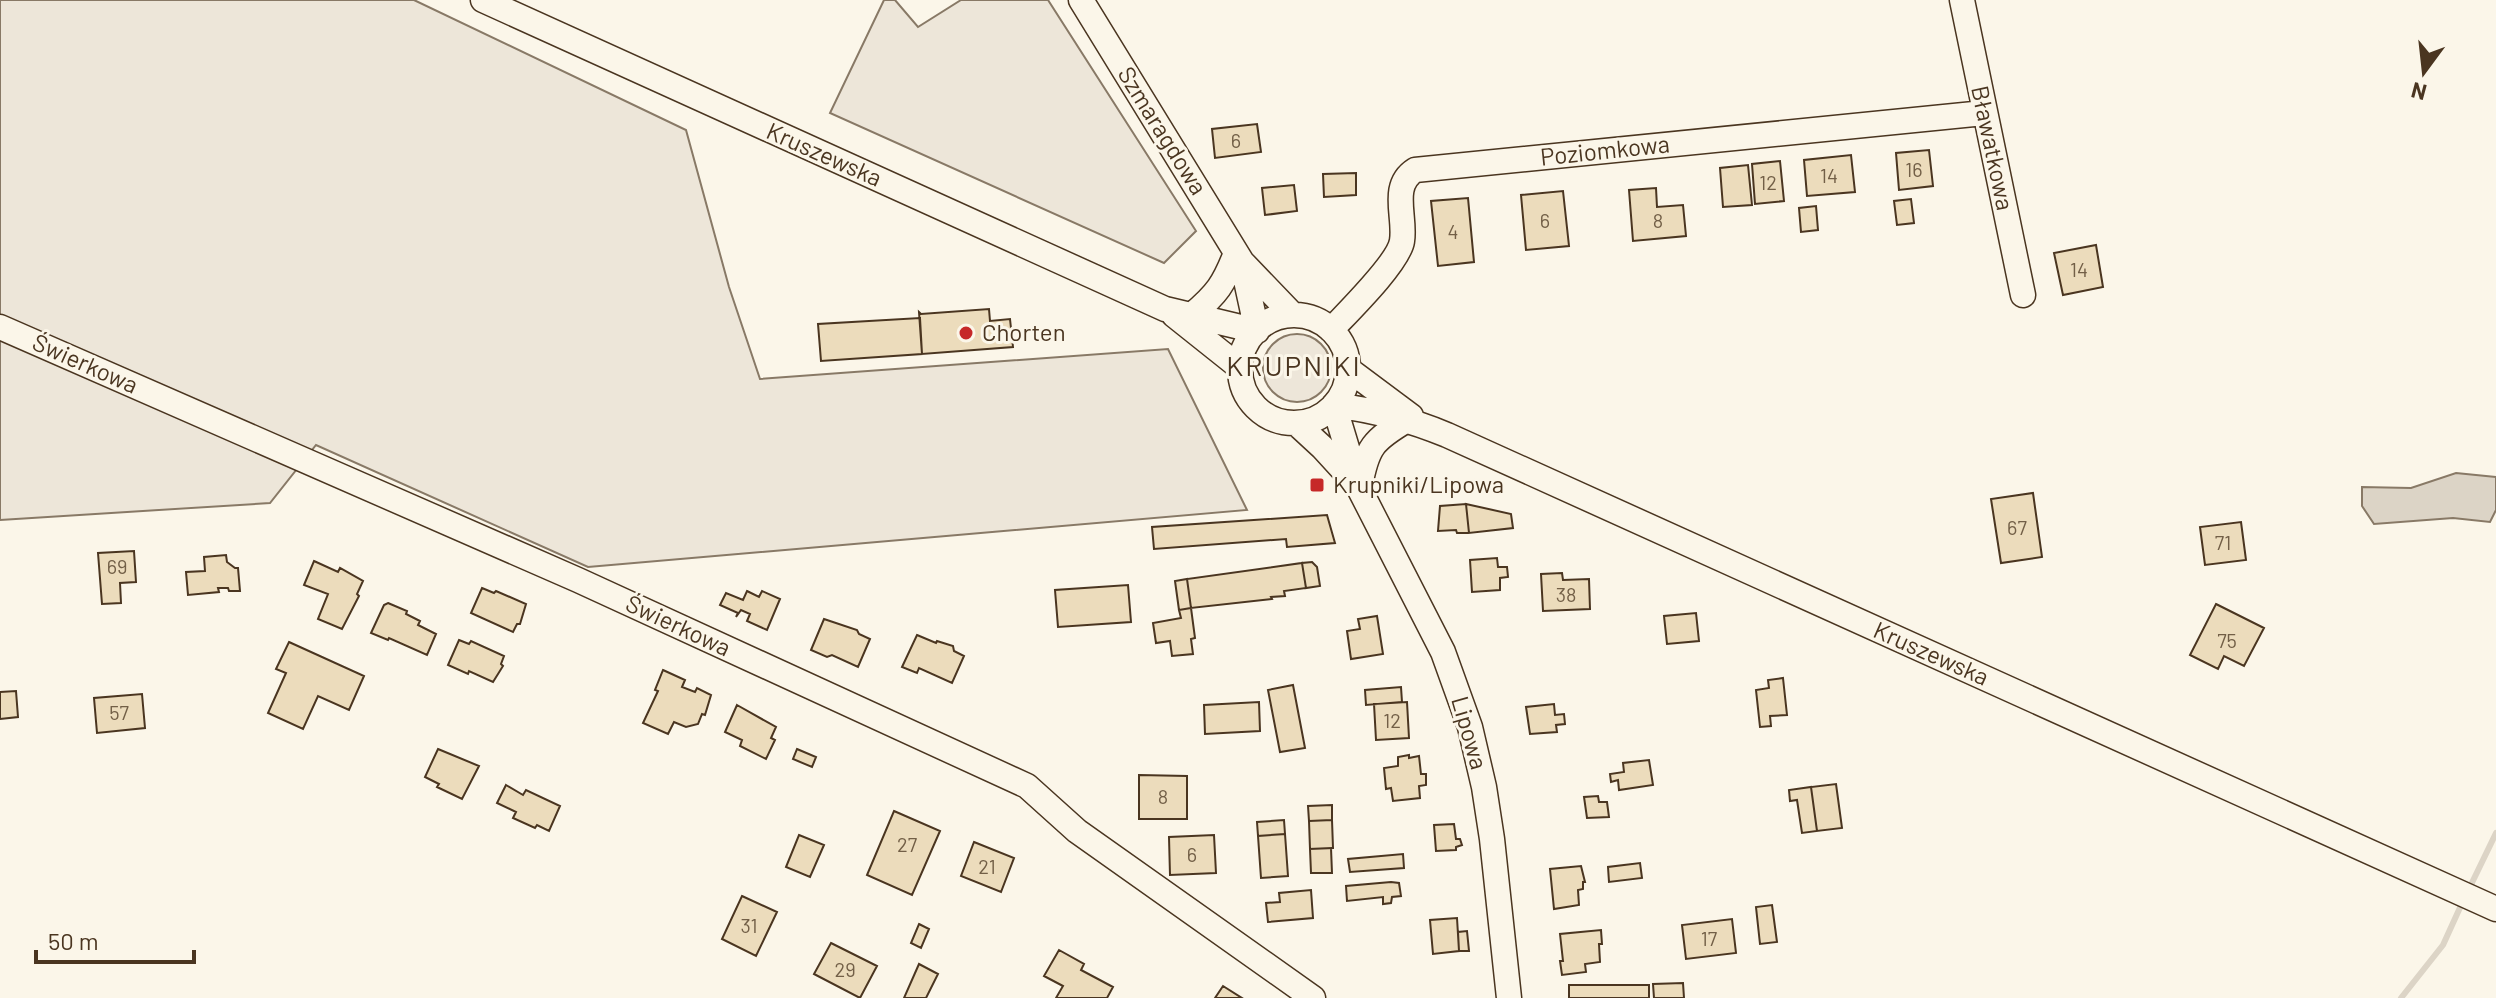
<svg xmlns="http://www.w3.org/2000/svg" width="2496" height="998" viewBox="0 0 2496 998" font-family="Barlow,sans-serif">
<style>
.green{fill:#ede6d9;stroke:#887966;stroke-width:2}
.water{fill:#dcd4c6;stroke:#887966;stroke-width:2}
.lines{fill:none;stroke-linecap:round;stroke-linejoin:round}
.stream{stroke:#dcd4c6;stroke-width:6}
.building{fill:#ecdcbc;stroke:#4a3520;stroke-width:2}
.minor-casing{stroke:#4a3520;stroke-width:27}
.minor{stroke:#fbf6e9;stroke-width:24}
.poi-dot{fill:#c62828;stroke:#fbf6e9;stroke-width:3}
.labels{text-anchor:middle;stroke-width:6;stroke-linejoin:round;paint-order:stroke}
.number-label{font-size:20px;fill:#725f47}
.street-label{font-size:24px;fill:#4a3520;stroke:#fbf6e9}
.poi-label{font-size:24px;fill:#4a3520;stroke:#fbf6e9;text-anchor:start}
.quarter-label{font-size:28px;letter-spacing:2px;fill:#4a3520;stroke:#fbf6e9}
</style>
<rect width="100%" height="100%" fill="#fbf6e9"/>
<path class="green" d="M0 0H414L686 130 729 287 760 379 1168 349 1247 510 588 567 316 445 270 503 0 520Z
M884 0H895L918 27 961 0H1048L1196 231 1164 263 830 113Z
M1263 368a34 34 0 1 1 68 0a34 34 0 1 1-68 0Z"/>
<path class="water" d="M2456 473 2496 477V510L2490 522 2453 518 2374 524 2362 506V487L2411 488Z"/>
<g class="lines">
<path class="stream" d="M2468 891 2496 833
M2401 998 2443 945 2463 901"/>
</g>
<path class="building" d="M1257 124 1261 152 1215 158 1212 129Z
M1929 150 1933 186 1899 190 1896 153Z
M1851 155 1855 192 1807 196 1804 160Z
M1780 161 1784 201 1755 204 1752 164Z
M1748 165 1752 205 1723 207 1720 168Z
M1356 173V195L1324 197 1323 174Z
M1294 185 1297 211 1265 215 1262 188Z
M1656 188 1657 207 1683 205 1686 236 1633 241 1629 190Z
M1563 191 1569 246 1526 250 1521 195Z
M1468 198 1474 262 1438 266 1431 201Z
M1911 199 1914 223 1897 225 1894 201Z
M1816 206 1818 230 1801 232 1799 208Z
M2096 245 2103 287 2063 295 2054 253Z
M989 309 990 321 1010 319 1013 347 922 354 919 312 921 314Z
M920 318 922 354 821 361 818 324Z
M2033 493 2042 557 2001 563 1991 499Z
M1466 504 1469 533H1457L1456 530 1438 531 1440 506Z
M1466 504 1511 514 1513 528 1469 533Z
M1327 515 1335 543 1287 547 1286 539 1154 549 1152 527Z
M2241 522 2246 560 2205 565 2200 527Z
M134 551 136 582 120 583 121 603 102 604 98 553Z
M226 555 227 562 235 568H238L240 591H229L228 588H218L219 592 188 595 186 572 205 571 204 557Z
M1497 558 1498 567H1507L1508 577 1500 578V590L1472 592 1470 560Z
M314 561 338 572 340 568 363 581 357 594 359 596 342 629 318 619 328 594 304 585Z
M1312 562 1317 567 1320 586 1306 588 1302 563Z
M1302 563 1306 588 1284 591 1285 596 1271 597 1272 599 1191 608 1187 579Z
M1562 573 1563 580 1589 579 1590 609 1543 611 1541 574Z
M1187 579 1191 608 1179 610 1175 581Z
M1128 585 1131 622 1058 627 1055 590Z
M482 588 494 593 496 591 526 604 520 624H517L513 632 471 613Z
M747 591 759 597 762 591 780 599 767 630 747 621 750 614 741 610 736 617 738 613 720 605 726 593 743 600Z
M388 603 407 611 406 614 420 621 418 625 436 634 427 655 389 638 388 640 371 633 384 605Z
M2216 604 2264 628 2244 666 2224 656 2218 669 2190 655Z
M1191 608 1195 638 1191 639 1193 654 1172 656 1170 641 1156 643 1153 623 1181 618 1179 610Z
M1696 613 1699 641 1667 644 1664 616Z
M1377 616 1383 654 1351 659 1347 631 1360 629 1358 619Z
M824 619 857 630 859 634 870 639 858 667 832 655 827 657 811 650Z
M917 635 936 643 937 641 953 646 954 651 964 656 952 683 919 668 917 673 902 667Z
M459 640 469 644 471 641 504 656 501 664 503 666 493 682 469 671 468 674 448 665Z
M289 642 364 676 349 710 318 696 303 729 268 713 286 673 276 669Z
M663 670 685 680 682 687 695 692 697 688 711 695 705 715 702 714 698 724 686 727 674 722 668 734 643 723 658 691 655 690Z
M1783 678 1787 715 1770 716 1771 726 1760 727 1756 690 1769 688 1768 680Z
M1293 685 1305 748 1280 752 1268 690Z
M1401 687 1402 702 1366 705 1365 690Z
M16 691 18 717 0 719V692Z
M142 694 145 728 97 733 94 698Z
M1259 702 1260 731 1205 734 1204 705Z
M1407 702 1409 738 1376 740 1374 704Z
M1554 704 1555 715 1564 714 1565 724 1556 725 1557 732 1530 734 1526 707Z
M737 705 776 727 771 738 775 740 766 759 740 746 742 740 725 732Z
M438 749 479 766 462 799 437 787 439 784 425 777Z
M797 749 816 757 812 767 793 759Z
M1409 755V758L1419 756 1421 774H1426V785L1419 786 1420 798 1393 801 1391 788 1386 789 1384 768 1398 766V757Z
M1649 760 1653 785 1619 790 1618 780 1611 782 1610 774 1624 772 1623 763Z
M1139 775 1187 776V819H1139Z
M1836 784 1842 828 1817 831 1811 787Z
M506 785 523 795 526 790 560 806 549 831 537 825 535 828 513 818 516 812 497 803Z
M1811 787 1817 831 1802 833 1797 800 1790 801 1789 790Z
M1598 796 1599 802H1607L1609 817 1587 818 1584 797Z
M1332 805V820L1309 821 1308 806Z
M894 811 940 831 912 895 867 875Z
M1284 820 1285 834 1258 836 1257 822Z
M1332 820 1333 848 1310 849 1309 821Z
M1454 824 1456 839H1460L1462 845 1456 847V850L1436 851 1434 825Z
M1285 834 1288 876 1261 878 1258 836Z
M799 835 824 845 810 877 786 867Z
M1214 835 1216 873 1170 875 1169 837Z
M974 842 1014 858 1001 892 961 876Z
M1331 848 1332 873H1311L1310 849Z
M1403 854 1404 868 1350 872 1348 859Z
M1640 863 1642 878 1609 882 1608 867Z
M1581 866 1585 882H1583V889L1578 890 1579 905 1554 909 1550 869Z
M1391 882 1399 883 1401 896 1392 897 1391 903 1383 904V897L1347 901 1346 886Z
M1311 890 1313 918 1268 922 1266 903 1280 902 1279 893Z
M742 896 777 912 756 956 722 939Z
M1772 905 1777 942 1760 944 1756 907Z
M1457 918 1459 951 1433 954 1430 920Z
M1732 919 1736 953 1686 959 1682 925Z
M919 924 929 929 921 948 911 943Z
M1601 930 1602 944H1599L1600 962 1585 964 1586 972 1562 975 1560 961H1563L1560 934Z
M1467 931 1469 951H1459L1458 932Z
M831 943 877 966 860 998 814 974Z
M1059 950 1084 964 1081 970 1113 987 1107 998H1056L1063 986 1044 976Z
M919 964 938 974 926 998H904Z
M1683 983 1684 998H1654L1653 984Z
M1569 985H1649V998H1569Z
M1223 986 1242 998H1215Z"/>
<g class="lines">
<g class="minor-casing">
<path id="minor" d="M483 0 1165 309 1257 331
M1081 0 1242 262 1292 314
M1962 0 2023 295
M1242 262 1257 331
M1174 315 1238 366
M1192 315C1217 294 1224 284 1236 253
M1240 369a54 54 0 1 1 108 0a54 54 0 1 1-108 0Z
M0 327 578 580 1027 786 1077 831 1313 998
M1331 330C1348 312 1399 262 1402 241 1406 217 1390 186 1415 170L1984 113
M1348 369 1411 416
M1334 405C1373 410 1411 420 1447 435L2496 909
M1334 405 1359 488 1443 652 1470 727 1484 787 1492 839 1509 998
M1296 423 1322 447 1355 483
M1360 486C1367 447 1373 440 1407 420"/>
</g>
<use href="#minor" class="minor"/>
</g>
<g class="poi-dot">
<circle cx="966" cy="333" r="8"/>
<rect x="1309" y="477" width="16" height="16" rx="4"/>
</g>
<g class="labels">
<g class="number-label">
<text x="1236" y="148">6</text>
<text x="1914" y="177">16</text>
<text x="1829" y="183">14</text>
<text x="1768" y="190">12</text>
<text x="1545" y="228">6</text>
<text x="1658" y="228">8</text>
<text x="1453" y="239">4</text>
<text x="2079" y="277">14</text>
<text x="2017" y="535">67</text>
<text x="2223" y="550">71</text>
<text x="117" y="574">69</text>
<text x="1566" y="602">38</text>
<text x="2227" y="648">75</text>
<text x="119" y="720">57</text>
<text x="1392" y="728">12</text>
<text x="1163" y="804">8</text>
<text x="907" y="852">27</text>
<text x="1192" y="862">6</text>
<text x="987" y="874">21</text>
<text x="749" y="933">31</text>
<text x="1709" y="946">17</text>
<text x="845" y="977">29</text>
</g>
<g class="street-label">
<text transform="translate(1162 131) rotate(58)" y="8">Szmaragdowa</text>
<text transform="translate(1992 148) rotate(78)" y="8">Bławatkowa</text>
<text transform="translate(1605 151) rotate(-6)" y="8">Poziomkowa</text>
<text transform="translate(824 155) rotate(24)" y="8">Kruszewska</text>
<text transform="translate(85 364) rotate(24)" y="8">Świerkowa</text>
<text transform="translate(678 626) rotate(25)" y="8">Świerkowa</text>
<text transform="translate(1931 654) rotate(24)" y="8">Kruszewska</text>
<text transform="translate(1469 733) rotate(74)" y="8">Lipowa</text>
</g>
<g class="poi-label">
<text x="982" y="341">Chorten</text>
<text x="1333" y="493">Krupniki/Lipowa</text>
</g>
<g class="quarter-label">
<text x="1294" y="376">KRUPNIKI</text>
</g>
</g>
<g transform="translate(2424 72) rotate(195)" stroke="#fbf6e9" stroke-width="6" paint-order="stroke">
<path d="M0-6L14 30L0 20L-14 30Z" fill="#4a3520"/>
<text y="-12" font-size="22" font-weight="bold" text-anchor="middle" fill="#4a3520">N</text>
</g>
<path d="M36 950v12h158v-12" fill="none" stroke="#4a3520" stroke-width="4"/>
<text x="48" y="950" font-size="24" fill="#4a3520" stroke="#fbf6e9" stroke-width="6" paint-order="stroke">50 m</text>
</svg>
